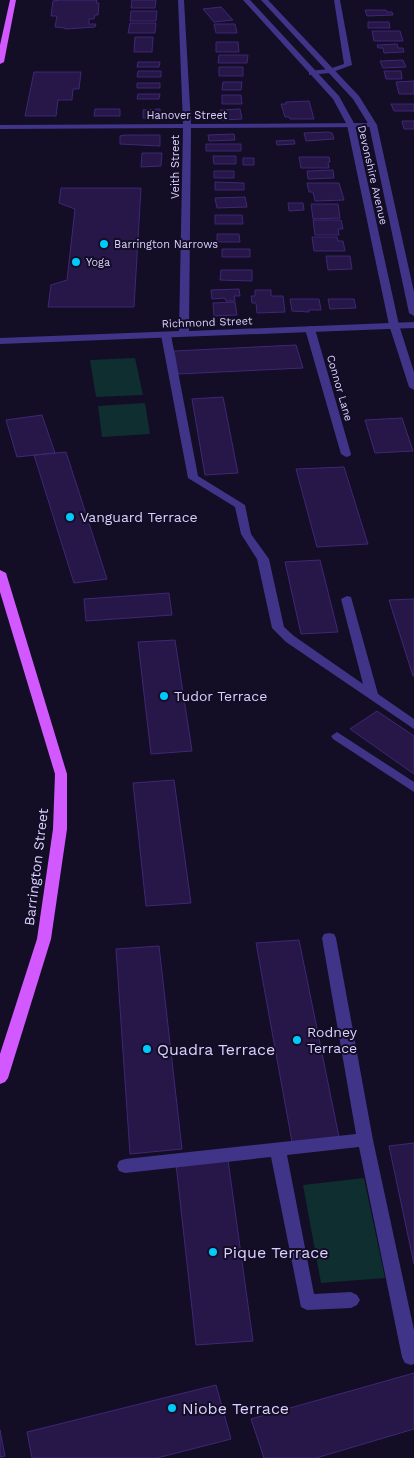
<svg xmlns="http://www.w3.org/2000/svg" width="414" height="1458" viewBox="0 0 414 1458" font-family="'Work Sans',sans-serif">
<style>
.green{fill:#0f2e30}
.building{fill:#261748;stroke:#3f2776}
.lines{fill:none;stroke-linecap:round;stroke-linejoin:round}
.service{fill:#403488;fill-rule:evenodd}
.minor{fill:#403488;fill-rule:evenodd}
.tertiary{fill:#403488;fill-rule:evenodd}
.primary{fill:#d258ff;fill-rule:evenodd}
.poi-dot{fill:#00c9fc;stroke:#130d25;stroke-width:2}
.labels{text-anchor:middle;stroke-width:4;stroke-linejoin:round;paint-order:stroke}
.far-street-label{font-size:11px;fill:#dbd1ff;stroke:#130d25}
.far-poi-label{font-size:11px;fill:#dbd1ff;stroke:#130d25;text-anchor:start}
.poi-label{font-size:14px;fill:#dbd1ff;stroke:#130d25;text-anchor:start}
.street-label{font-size:14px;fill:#dbd1ff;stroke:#130d25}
.near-poi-label{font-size:16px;fill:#dbd1ff;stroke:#130d25;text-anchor:start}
</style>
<rect width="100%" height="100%" fill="#130d25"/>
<path class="green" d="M135 358 143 395 96 397 90 360Z
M145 403 150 434 102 437 98 406Z
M364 1178 385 1278 321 1283 303 1185Z"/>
<path class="building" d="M60 0H97L96 3H99L98 15H95L94 19H89V24H96L95 27 65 29V28L55 27 57 16H51L53 1Z
M132 0H156L155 8H131Z
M221 7 233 20 214 22 203 9Z
M365 10H386L387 12H392L393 15 367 16Z
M131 11H157L156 21H130Z
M368 22H389L390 28H368Z
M130 23H156L155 33H128Z
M214 24H235L237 33H216Z
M372 31H400L403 41H374Z
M135 37H153L152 52H134Z
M216 42H238L239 52H216Z
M397 44 398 48H403L404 52 384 53 383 48H378L377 45Z
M219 55H248L247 63H218Z
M403 60 406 67 383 68 380 61Z
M138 62H160L159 67H137Z
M219 67H243V76H219Z
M138 71H161V77H137Z
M384 71H401L402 79H386Z
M34 72H81L79 89H73L72 100H58L56 116H25Z
M414 81V94H399L396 82Z
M223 82H242L241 90H222Z
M137 83H160V88H137Z
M138 94H160L159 99H137Z
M222 95H241L242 104H222Z
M309 101 314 119H290L289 117H285L281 104H286V102Z
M391 104H414V111H394Z
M95 109H120V116H94Z
M160 109V118H143V110Z
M240 109 242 119 222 120 220 110Z
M402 121H414V129H404Z
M328 132 332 133 334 139 306 141 304 133Z
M234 134 235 140 209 141 208 135Z
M125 135H160V146L120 144V136Z
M294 140 295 144 277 145 276 141Z
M206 144H241V151H206Z
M142 153H162L161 166 141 167Z
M213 156H236V164H214Z
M299 157H329L330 162H328L329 168H301Z
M243 158H254V165H243Z
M333 170 334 178 308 179 307 171Z
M214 171H234V178H214Z
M215 182 244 183V190H215Z
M307 183H339L344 200 315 201 313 192H309Z
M61 188H141L134 307H48L51 285 67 280 75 209 59 203Z
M245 197 247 207 217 208 215 198Z
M288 203H303L304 210 289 211Z
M311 204H338L340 218 313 219Z
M215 215H242L243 224H215Z
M313 220H341L343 229H338L339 235H315Z
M217 234H239L240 242H217Z
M312 237H337L338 241H343L345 251H314Z
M222 249H250V257H222Z
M326 256H350L352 269 328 270Z
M221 270H252V281L220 280Z
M239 289 240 296H234L235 301H226L225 298 212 299 211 290Z
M255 290H271V296H283L285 312 257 313 256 303H252L251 296H255Z
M290 299H319L321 310H309V312L292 311Z
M328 299H354L356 308 330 309Z
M235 302 237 315 214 316 213 303Z
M296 345 303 368 178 374 174 351Z
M223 397 238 473 205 475 192 399Z
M42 415 55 453 17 457 6 420Z
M402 418 413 451 375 453 365 420Z
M66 452 107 579 74 583 34 455Z
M344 467 368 544 317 547 296 469Z
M320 560 338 632 301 634 285 562Z
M169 593 172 615 86 621 84 599Z
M414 599V676H413L389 600Z
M175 640 192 751 151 754 138 642Z
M377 711 414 736V774L350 729Z
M174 780 191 903 146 906 133 783Z
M299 940 339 1137 292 1142 256 943Z
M159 946 182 1149 130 1154 116 949Z
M414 1143V1264L389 1146Z
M228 1160 253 1341 196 1345 176 1164Z
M414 1373V1429L316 1458H264L251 1419Z
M216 1385 231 1439 157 1458H32L27 1432Z
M0 1430 5 1456 0 1457Z"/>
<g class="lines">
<path class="service" d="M310 326 315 329 351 454 350 456 346 457 341 454 305 329Z
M166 332 171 335 198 476 245 505 251 534 269 559 284 627 294 636 363 684 341 599 347 596 351 597 378 694 414 719V729L286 642 272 628 257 559 241 534 235 507 188 478 161 335Z
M337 732 414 782V792L333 739 331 736Z
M329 933 334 934 336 938 373 1140 414 1330V1364L411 1365 405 1363 402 1357 359 1147 287 1155 314 1294 351 1292 357 1295 360 1300 357 1305 351 1308 307 1310 301 1307 271 1157 125 1173 119 1171 117 1166 119 1161 125 1159 356 1134 322 938 324 934Z"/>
<path class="minor" d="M178 0H184L191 124 373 123 377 125 373 127 191 128 189 331 414 322V328L0 344V338L179 331 183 128 0 129V125L183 124Z
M334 0H340L352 65 330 73 309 75V71L329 69 344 64Z"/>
<path class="tertiary" d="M243 0H250L339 96 355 125 399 325 414 372V390L409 387 389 325 347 125 333 99Z
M261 0H268L359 96 377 125 414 292V316L409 313 369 125 353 99Z"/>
<path class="primary" d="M10 0H16L4 62 0 64V45Z
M0 570 6 573 67 774V829L51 939 8 1078 5 1082 0 1084V1054L37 939 53 829 55 774 0 592Z"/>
</g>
<g class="poi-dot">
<circle cx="104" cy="244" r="5"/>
<circle cx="76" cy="262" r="5"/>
<circle cx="70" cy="517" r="5"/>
<circle cx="164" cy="696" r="5"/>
<circle cx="297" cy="1040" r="5"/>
<circle cx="147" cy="1049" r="5"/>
<circle cx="213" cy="1252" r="5"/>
<circle cx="172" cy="1408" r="5"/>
</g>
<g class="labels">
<g class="far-street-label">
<text x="187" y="119">Hanover Street</text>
<text transform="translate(175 167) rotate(-90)" y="4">Veith Street</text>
<text transform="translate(373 175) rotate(77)" y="4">Devonshire Avenue</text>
<text transform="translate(207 322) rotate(-2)" y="4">Richmond Street</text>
<text transform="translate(340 388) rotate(74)" y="4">Connor Lane</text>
</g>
<g class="far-poi-label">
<text x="114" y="248">Barrington Narrows</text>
<text x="86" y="266">Yoga</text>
</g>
<g class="poi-label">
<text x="80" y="522">Vanguard Terrace</text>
<text x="174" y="701">Tudor Terrace</text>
<text x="307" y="1037">Rodney<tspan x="307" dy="16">Terrace</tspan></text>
</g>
<g class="street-label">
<text transform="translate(36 867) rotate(-83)" y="5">Barrington Street</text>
</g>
<g class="near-poi-label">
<text x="157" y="1055">Quadra Terrace</text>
<text x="223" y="1258">Pique Terrace</text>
<text x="182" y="1414">Niobe Terrace</text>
</g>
</g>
</svg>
